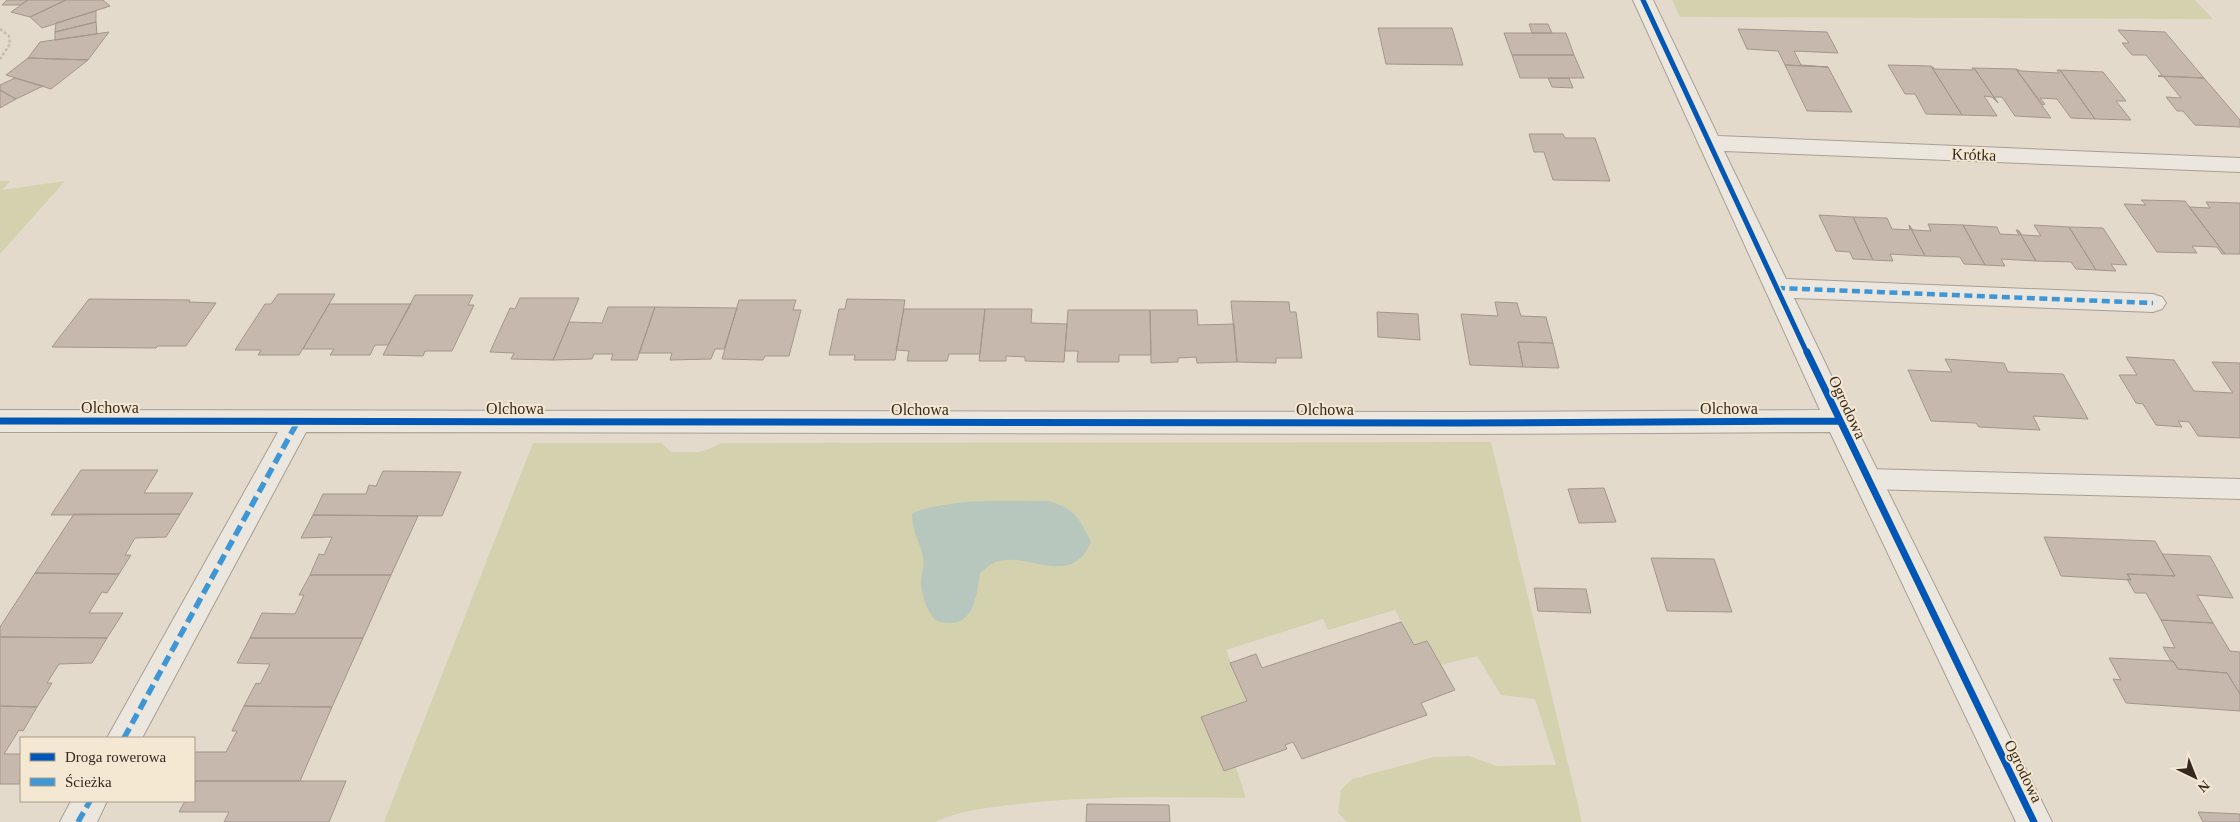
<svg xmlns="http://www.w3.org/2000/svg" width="2240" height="822" viewBox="0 0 2240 822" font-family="'Times New Roman',serif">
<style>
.green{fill:#d4d1af}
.water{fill:#b8c7bd}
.building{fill:#c6b8ad;stroke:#a3968c}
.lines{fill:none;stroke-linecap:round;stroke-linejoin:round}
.lane-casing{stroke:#a89f95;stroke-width:2}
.street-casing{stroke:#a89f95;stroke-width:2}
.path{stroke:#c4bdb4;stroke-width:2.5;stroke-dasharray:3 2;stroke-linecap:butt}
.lane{fill:#ebe6de;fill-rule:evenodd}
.street{fill:#ebe6de;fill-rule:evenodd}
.quiet-far1{stroke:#3e96d5;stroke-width:4.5;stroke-dasharray:8 4.5;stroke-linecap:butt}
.quiet{stroke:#3e96d5;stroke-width:5.5;stroke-dasharray:11 5.5;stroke-linecap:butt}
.cycleway-far1-casing{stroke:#f4e8d2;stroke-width:8}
.cycleway-casing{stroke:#f4e8d2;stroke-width:10}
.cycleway-far1{stroke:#0057b8;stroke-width:5}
.cycleway{stroke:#0057b8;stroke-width:7}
.labels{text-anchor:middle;stroke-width:4;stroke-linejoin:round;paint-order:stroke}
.street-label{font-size:16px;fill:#36281e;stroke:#f4e8d2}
</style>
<rect width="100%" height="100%" fill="#e3dacc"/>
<path class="green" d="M1672 0H2195L2213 19 1680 17Z
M0 181H10L2 190 65 181 0 254Z
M1491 442 1582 822H1347L1338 813 1341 790 1352 779 1434 757 1469 756 1497 766 1556 765 1535 699 1501 695 1477 656 1441 665 1427 641 1414 645 1395 610 1328 630 1323 619 1226 650 1247 701 1201 717 1224 771 1236 767 1246 798C1168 797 1088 795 1009 805 984 808 959 811 935 822H384L533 443H662L671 452C694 452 700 455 721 443Z"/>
<path class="water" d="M1048 501C1076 509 1078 517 1091 542 1070 590 1028 550 996 562 990 564 985 570 980 573 977 592 975 624 949 623 942 622 936 623 932 616 925 606 921 592 921 580 922 572 925 565 923 557 920 540 912 534 912 513 952 498 1005 501 1048 501Z"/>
<path class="building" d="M7 0H28L20 5H2Z
M28 0H66L30 17 11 12Z
M66 0H103L110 6 42 28 30 17Z
M96 11V22L55 32 56 23Z
M96 22 97 34 55 40V32Z
M1529 24H1548L1552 33H1532Z
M1378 28H1452L1463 65 1386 64Z
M1738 29 1827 32 1838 53 1794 51 1801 65 1828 67 1785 65 1778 51 1747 49Z
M2118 30 2165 32 2204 78 2158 76 2162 75 2146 55H2132L2122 43H2129Z
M109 32 88 60 28 58 40 42Z
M1504 33H1566L1574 55H1512Z
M1512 55H1574L1584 78H1520Z
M28 58 88 60 51 89 6 75Z
M1785 65 1828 67 1852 112 1807 111Z
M1888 65 1931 66 1962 115 1926 114 1915 94H1905Z
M1931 66 1935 69 1973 70 1972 68H1974L1998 103 1992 97 1984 96 1997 116 1962 115Z
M1974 68 2016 69 2051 118 2015 116 2002 97H1994L1998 103Z
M2016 69 2021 71 2059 73 2057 70H2060L2095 119 2071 118 2057 99 2040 98 2045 104 2043 105Z
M2060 70 2103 72 2126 101H2116L2131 120 2095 119Z
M2158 76 2204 78 2240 120V127L2195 125 2183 111H2177L2166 97 2181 98 2164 77Z
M15 78 43 86 16 99 0 90V85Z
M1548 78H1569L1573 88 1552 87Z
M0 90 16 99 0 108Z
M1529 134H1563L1565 138H1595L1610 181 1553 180 1544 152H1534Z
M2141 200 2185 201 2225 254H2222L2217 247 2192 246 2197 253 2157 252 2124 204 2146 205Z
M2206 202 2240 203V254H2225L2189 207 2210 208Z
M1819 215 1853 217 1873 260 1853 259 1850 252 1836 251Z
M1853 217 1887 218 1892 229 1910 230 1909 225 1925 256 1890 254 1893 261 1873 260Z
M1928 224 1963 225 1985 265 1964 264 1960 257 1925 256 1909 225 1913 230 1931 231Z
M1963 225 1997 227 2000 234 2019 235 2016 230H2018L2036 261 2001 259 2005 266 1985 265Z
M2034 225 2069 227 2096 270 2076 269 2071 262 2036 261 2018 230 2022 235 2041 236Z
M2069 227 2103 228 2127 265 2111 264 2116 271 2096 270Z
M278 294H335L299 355H258L261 350H235L265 304H271Z
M415 295H473L468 305H474L452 351H425L423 356 383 355Z
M520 298H579L553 360 511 359 514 353 490 352 510 308 515 309Z
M89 299 190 300 189 302 216 303 186 346H158L156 348 52 347Z
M847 299 905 300 895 360H854L855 355H829L839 309H845Z
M739 300H796L793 310H801L789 356H765L763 360 722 359Z
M1231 301 1289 302 1290 312H1296L1302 358H1276V363L1237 362Z
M1495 302 1517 303 1521 316 1546 317 1553 343 1518 342 1523 367 1470 365 1461 314 1498 316Z
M329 304H411L388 345H375L370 355H330L334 349H303Z
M608 307H655L637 360H611L613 354H594L592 359 553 360 569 322 602 323Z
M655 307 737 308 724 349H715L711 359 670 360 672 353H639Z
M904 309H985L980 354H949L947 361H907L909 351 896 350Z
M985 309H1032L1031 323 1067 324 1064 362 1025 361V357L1006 356V361H979Z
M1068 310H1150L1151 355H1119V362H1077L1078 351H1065Z
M1150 310H1197L1198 325 1234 324 1237 362 1197 363 1196 357 1178 358V362L1151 363Z
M1377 312 1418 314 1420 340 1378 337Z
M1518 342 1553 343 1559 368 1523 367Z
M2126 357 2174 360 2194 391 2233 393 2212 362 2240 363V438L2198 436 2189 422 2178 421 2182 427 2156 425 2143 404 2136 403 2119 375H2137Z
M1945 359 2004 363 2008 372 2063 374 2088 419 2033 416 2040 430 1979 427 1976 423 1931 421 1908 370 1952 372Z
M81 470H158L144 493H193L180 514 51 515Z
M383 471 461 472 442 516 313 515 323 494H366L369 485 376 486Z
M1604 488 1616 522 1579 523 1568 489Z
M74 514H180L166 537 135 538 125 555H131L119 574 35 573Z
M313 515 418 516 391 575H310L319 554 324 555 332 537 301 538Z
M2044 537 2155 541 2175 576 2127 574 2131 580 2061 576Z
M2162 554 2210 556 2233 598 2197 595 2213 623 2161 620 2146 593H2135L2127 579 2131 580 2127 574 2175 576Z
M1651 558 1714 559 1732 612 1667 611Z
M35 573 119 574 107 593 102 592 89 613H123L107 638 0 637V627Z
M310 575H391L363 638H250L262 613 295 614 304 595H299Z
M1534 588 1586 589 1591 613 1538 611Z
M2161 620 2213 623 2230 651 2240 652V694L2227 673 2178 669 2173 661H2171L2163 647 2175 648Z
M1401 622 1414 645 1427 641 1455 690 1421 703 1427 715 1302 759 1293 742 1285 745 1287 749 1224 771 1201 717 1247 701 1230 663 1256 654 1262 668Z
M0 637 107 638 92 663 59 664 47 683H52L37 707 0 706Z
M250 638H363L332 707 244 706 256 683 260 684 270 664 237 663Z
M2109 658 2173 661 2178 669 2227 673 2240 694V711L2126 703 2113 679 2121 680Z
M0 706 37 707 23 731 19 730 4 754H21L20 784H0Z
M244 706 332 707 300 781H194V752H226L237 731H232Z
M195 781H346L329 822H224L229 812H179L185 801H194Z
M1087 804 1169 805 1170 822H1086Z
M2198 812 2240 814V822H2203Z"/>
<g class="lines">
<g class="lane-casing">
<path id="lane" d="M1867 469 2240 479V499L1867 489 1858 486 1855 479 1858 472Z"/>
</g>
<g class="street-casing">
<path id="street" d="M1633 0H1653L1718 136 2240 158V172L1724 151 1786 279 2153 294 2162 297 2166 303 2162 309 2153 312 1794 298 1853 421 2052 822H2016L1830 432 1460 434 306 432 142 738H107L278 432H0V410L1460 412 1820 410Z
M71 801H107L97 822H60Z"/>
</g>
<path class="path" d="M0 29 9 36 10 44 0 59"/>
<use href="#lane" class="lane"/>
<use href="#street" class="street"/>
<path class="quiet-far1" d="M1777 288 2153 303"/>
<path class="quiet" d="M124 738 298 421
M78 822 90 801"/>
<g class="cycleway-far1-casing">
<path id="cycleway-far1" d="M1643 0 1807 353"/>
</g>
<g class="cycleway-casing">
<path id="cycleway" d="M1807 352 2034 822
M0 421 1460 423 1839 421"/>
</g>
<use href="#cycleway-far1" class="cycleway-far1"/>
<use href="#cycleway" class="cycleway"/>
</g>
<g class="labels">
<g class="street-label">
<text transform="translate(1974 154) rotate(2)" y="6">Krótka</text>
<text x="110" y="413">Olchowa</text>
<text transform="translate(1848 407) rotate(65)" y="6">Ogrodowa</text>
<text x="515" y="414">Olchowa</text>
<text x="1729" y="414">Olchowa</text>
<text x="920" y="415">Olchowa</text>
<text x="1325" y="415">Olchowa</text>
<text transform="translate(2024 771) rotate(64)" y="6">Ogrodowa</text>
</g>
</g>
<rect x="20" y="737" width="175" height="65" fill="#f4e8d2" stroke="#a89b8a"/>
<rect x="30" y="753" width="25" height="8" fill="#0057b8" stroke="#a89b8a"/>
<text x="65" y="762" font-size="15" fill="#36281e">Droga rowerowa</text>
<rect x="30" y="778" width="25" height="8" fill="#3e96d5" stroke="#a89b8a"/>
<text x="65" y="787" font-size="15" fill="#36281e">Ścieżka</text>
<g transform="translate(2195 777) rotate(137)" stroke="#f4e8d2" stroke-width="4" paint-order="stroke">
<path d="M0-4L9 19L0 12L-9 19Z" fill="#36281e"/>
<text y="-8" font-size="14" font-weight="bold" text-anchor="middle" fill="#36281e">N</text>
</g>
</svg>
